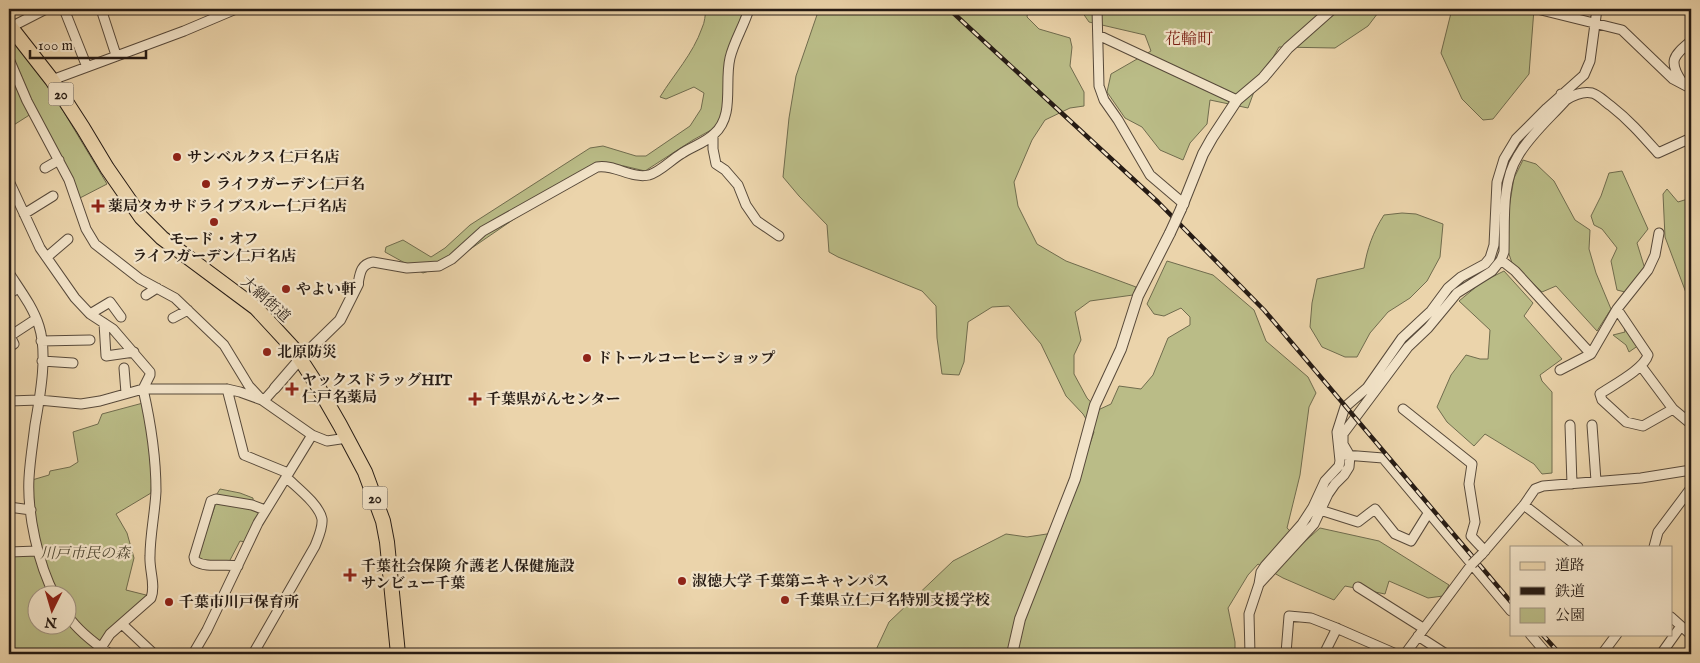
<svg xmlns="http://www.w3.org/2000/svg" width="1700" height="663" viewBox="0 0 1700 663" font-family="'IM FELL English','Noto Serif JP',serif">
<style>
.green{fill:#babc87;stroke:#706c4e;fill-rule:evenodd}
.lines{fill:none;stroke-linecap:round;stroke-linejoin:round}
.minor-casing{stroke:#57493a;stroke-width:11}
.tertiary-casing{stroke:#57493a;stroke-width:12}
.primary-casing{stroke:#261b14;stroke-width:16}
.minor{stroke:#f2e3c8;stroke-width:9}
.tertiary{stroke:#f2e3c8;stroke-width:10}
.primary{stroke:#ebd4ab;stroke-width:14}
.rail-casing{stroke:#261b14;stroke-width:4.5}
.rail{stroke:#f2e3c8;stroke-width:2.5;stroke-dasharray:8;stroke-linecap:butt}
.minor-bridge-casing{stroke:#57493a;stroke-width:11;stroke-linecap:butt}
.tertiary-bridge-casing{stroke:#57493a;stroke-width:12;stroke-linecap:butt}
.minor-bridge{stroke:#f2e3c8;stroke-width:9}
.tertiary-bridge{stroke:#f2e3c8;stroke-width:10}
.poi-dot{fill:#8f2418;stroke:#f2e3c8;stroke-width:2}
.labels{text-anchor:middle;stroke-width:4.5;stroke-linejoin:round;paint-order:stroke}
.shield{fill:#f2e3c8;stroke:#63574a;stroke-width:1}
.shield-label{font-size:14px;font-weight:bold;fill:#261b14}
.poi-label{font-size:15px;font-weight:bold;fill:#261b14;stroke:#f2e3c8;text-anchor:start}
.street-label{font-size:15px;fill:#261b14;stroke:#f2e3c8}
.park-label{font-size:15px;font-style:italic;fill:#524b36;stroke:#f2e3c8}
.neighbourhood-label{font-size:16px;fill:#7a1f14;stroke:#f2e3c8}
</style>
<rect width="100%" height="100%" fill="#ebd4ab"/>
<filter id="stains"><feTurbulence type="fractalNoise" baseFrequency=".004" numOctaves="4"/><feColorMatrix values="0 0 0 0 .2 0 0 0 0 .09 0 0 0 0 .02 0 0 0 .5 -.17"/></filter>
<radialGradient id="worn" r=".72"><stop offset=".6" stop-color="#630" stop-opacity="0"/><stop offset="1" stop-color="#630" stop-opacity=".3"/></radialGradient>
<path class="green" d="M706 9H744L725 60 722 124 693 140 645 171 624 166 590 167 447 265 423 273 385 252 386 247 403 240 431 257 445 248 470 225 590 148 603 146 636 156H646L690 126 701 109 704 93 694 87 666 99 660 97C674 74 693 54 702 28 705 22 705 15 706 9Z
M819 9H1028L1027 17 1039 29 1070 38 1072 47 1070 66 1084 92V106L1070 108 1045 120 1032 140 1014 182 1018 206 1037 244 1066 261 1136 287 1133 295 1090 301 1075 312 1081 340 1074 355V374L1087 398 1098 410 1111 404 1119 386 1141 389 1153 375 1168 338 1190 325V317L1181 308 1164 316 1154 314 1147 304 1167 261 1213 275 1254 310 1266 341 1308 377 1316 393 1309 407 1300 475 1287 528 1303 543 1320 528 1379 541 1449 585 1443 596 1428 598 1389 581 1385 594 1345 586 1334 600 1283 578 1258 564 1248 575 1228 608 1235 642V654H874L889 622 953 561 1006 534 1027 537 1060 532 1094 432 1083 414 1066 396 1041 344 1009 306 992 307 968 322 964 362 959 375 942 374 937 338 936 306 922 291 838 257 829 252 827 225 799 196 783 177 789 118 796 76Z
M1080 9H1381L1368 26 1335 48 1279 47 1255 89 1248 108 1210 100 1207 124 1190 143 1183 160 1160 150 1142 127 1125 118 1107 92 1111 74 1151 51 1145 35 1089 22Z
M1452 9H1534L1529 74 1493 119 1483 120 1462 99 1441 53Z
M9 34 44 79 107 184 78 199 34 110 15 64 9 54Z
M9 64 31 114 9 128Z
M1523 160 1536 164 1554 181 1575 220 1590 230 1589 249 1596 273 1611 309 1597 331 1556 286 1542 292 1512 263 1508 251 1509 208 1514 178Z
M1622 171 1648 229 1637 243 1645 269 1625 292 1617 290 1611 261 1617 248 1602 229 1594 225 1591 216 1601 196 1609 173Z
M1667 189 1678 202 1691 198V306L1665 237 1663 194Z
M1402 213 1416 214 1443 224 1440 257 1427 281 1410 298 1388 312 1370 333 1357 357H1345L1322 347 1310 327 1312 303 1317 279 1364 268C1367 249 1373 232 1384 215Z
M1504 271 1533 303 1524 316 1562 359 1540 375 1542 381 1552 392V473L1542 474 1534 464 1485 434 1474 446 1447 422 1437 407 1451 375 1466 355 1480 359H1488L1490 330 1459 301 1482 282Z
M1623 322 1639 345 1629 352 1626 345 1613 335 1625 332Z
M143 403 153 457 151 493 116 514 127 533 134 558 126 590 150 596 92 654H9V554H39L32 480 49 475 50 471 70 467 78 462 73 432 98 424 102 414ZM38 596H68V626H38Z
M220 489 240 493 253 498V503L215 497Z
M216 503 250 509 259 513 245 542 240 541 229 562 217 563 197 559Z"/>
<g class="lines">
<g class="minor-casing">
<path id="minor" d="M64 9 87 67
M101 9 116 55
M1097 9 1099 86 1104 100 1118 120 1150 175 1184 204
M1537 9 1622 30 1673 79 1690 88 1691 92
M9 28 46 9
M1098 35 1237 100
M9 59 27 101 69 180 86 229 95 244 140 279 175 298 224 345 249 386 262 400 312 435 327 441 347 438
M52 80 184 31 236 9
M1682 82C1668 61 1673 56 1691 41
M1566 100C1574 95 1582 91 1592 93 1599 95 1605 102 1611 106 1630 121 1642 135 1658 153L1691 138
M713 135V149L716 164 725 170 738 185 746 205 757 221 779 236
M45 168 59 160
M9 181 40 248 75 298 90 314 113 329 150 372V375L143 389C151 424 156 455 156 491 155 513 150 535 150 556 149 570 156 585 151 598L110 634 97 654
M24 214 53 196
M1659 233 1655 255 1648 270 1617 309 1648 355C1644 369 1613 385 1600 394L1602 400 1626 422 1643 426 1673 409
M47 257 68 239
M1501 260 1515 271 1591 354 1560 370
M9 273C20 290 33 307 39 326 48 354 40 396 35 425 33 442 30 460 29 478 27 513 38 564 55 596
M358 284C360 273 361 264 373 262L407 268 439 266 452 259 483 231 597 167C615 164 631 179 649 175 660 172 671 160 681 154 691 147 705 143 714 134 735 116 724 83 730 58 734 41 744 26 749 9
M9 294 18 288
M146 295 157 288
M90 314 110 302 121 317
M173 318 188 310
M104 323 106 356 134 352
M41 341 90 340
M9 347 14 344 10 336 36 319
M1591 354 1617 309
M42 361 73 363
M1641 366 1673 409 1691 424
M124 368 126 393
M227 389 244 455 288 473
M9 401 39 400 81 404 100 401 143 389H227L240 392 262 400 267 397 275 388
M1403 409 1472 464 1469 484 1475 522 1471 536 1485 551
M1570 425 1572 484
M1592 425 1596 481
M1345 455 1383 458 1511 611
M1524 505 1578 547
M9 507 31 510
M1320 510 1358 522 1375 509 1395 534 1411 541 1429 512
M1654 547 1658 532 1691 488
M9 552 37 551
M1482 554 1524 505 1535 489 1543 486 1641 478 1691 470
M238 566C224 563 207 569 195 561L194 557 211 501 216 499 252 505 265 510
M1259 584 1261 572 1265 566 1302 524 1313 507 1325 481 1339 466 1340 461 1337 432 1345 407 1367 388 1402 338 1431 311 1448 288 1461 277 1485 264 1490 258 1494 245 1497 182 1504 159 1516 139 1547 108 1584 75 1590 61 1597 9
M1358 587 1423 628
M68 616C78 631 94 643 110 654
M1671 617 1691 635
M122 624 154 654
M1530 634 1547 654
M1418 636 1446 654
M193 654 207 630 258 523 312 435
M253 654 315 546C318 538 323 528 322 519 319 504 296 487 286 477
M1250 654 1249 614 1259 584 1314 524 1328 494 1335 484 1344 475 1349 467 1350 456 1343 444V434L1408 347 1428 328 1457 293 1492 271 1501 260 1504 252C1505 221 1501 183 1518 156 1530 135 1550 118 1566 100L1561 94
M1289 654 1286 653 1289 616 1311 618 1334 627 1396 654
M1324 654 1337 628
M1405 654 1472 564
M1602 654 1617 634
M1661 654 1681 626"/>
</g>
<g class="tertiary-casing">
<path id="tertiary" d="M1181 209 1203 154 1212 138 1237 100 1263 78 1288 48 1332 9
M275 388 300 359 340 320 358 284
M1012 654 1020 619 1075 479 1095 405 1121 349 1138 296 1170 233"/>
</g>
<g class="primary-casing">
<path id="primary" d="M9 25 52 80 83 128 107 168 141 217 162 238 256 308 293 348 317 385 340 425 365 472 383 521 387 542 398 654"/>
</g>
<use href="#minor" class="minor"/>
<use href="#tertiary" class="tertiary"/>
<use href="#primary" class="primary"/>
<g class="rail-casing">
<path id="rail" d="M949 9 1158 202 1264 310 1511 602
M1542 634 1560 654"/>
</g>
<use href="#rail" class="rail"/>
<g class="minor-bridge-casing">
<path id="minor-bridge" d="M1472 564 1482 554"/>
</g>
<g class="tertiary-bridge-casing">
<path id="tertiary-bridge" d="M1170 233 1181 209"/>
</g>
<use href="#minor-bridge" class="minor-bridge"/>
<use href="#tertiary-bridge" class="tertiary-bridge"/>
</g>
<g class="poi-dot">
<circle cx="177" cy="157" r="5"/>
<circle cx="206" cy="184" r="5"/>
<path d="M95.5 198.5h5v5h5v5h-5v5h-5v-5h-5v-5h5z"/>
<circle cx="214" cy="222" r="5"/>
<circle cx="286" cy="289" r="5"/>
<circle cx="267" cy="352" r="5"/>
<circle cx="587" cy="358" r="5"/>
<path d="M289.5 381.5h5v5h5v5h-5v5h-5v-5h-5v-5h5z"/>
<path d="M472.5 391.5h5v5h5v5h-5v5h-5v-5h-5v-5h5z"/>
<path d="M347.5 567.5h5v5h5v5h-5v5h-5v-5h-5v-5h5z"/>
<circle cx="682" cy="581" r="5"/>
<circle cx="785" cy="600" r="5"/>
<circle cx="169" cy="602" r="5"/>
</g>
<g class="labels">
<g class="shield">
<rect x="48.5" y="82.5" width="25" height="23" rx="4"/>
<rect x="362.5" y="486.5" width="25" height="23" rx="4"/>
</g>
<g class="shield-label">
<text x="61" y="99">20</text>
<text x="375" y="503">20</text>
</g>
<g class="poi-label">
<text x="187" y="162">サンベルクス 仁戸名店</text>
<text x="216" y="189">ライフガーデン仁戸名</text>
<text x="108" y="211">薬局タカサドライブスルー仁戸名店</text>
<text x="214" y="244" text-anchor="middle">モード・オフ<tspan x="214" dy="17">ライフガーデン仁戸名店</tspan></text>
<text x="296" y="294">やよい軒</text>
<text x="277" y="357">北原防災</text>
<text x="597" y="363">ドトールコーヒーショップ</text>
<text x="302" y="385">ヤックスドラッグHIT<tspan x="302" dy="17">仁戸名薬局</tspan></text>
<text x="486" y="404">千葉県がんセンター</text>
<text x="361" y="571">千葉社会保険 介護老人保健施設<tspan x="361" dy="17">サンビュー千葉</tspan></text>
<text x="692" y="586">淑徳大学 千葉第ニキャンパス</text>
<text x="795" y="605">千葉県立仁戸名特別支援学校</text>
<text x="179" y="607">千葉市川戸保育所</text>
</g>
<g class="street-label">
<text transform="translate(266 299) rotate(42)" y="5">大網街道</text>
</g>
<g class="park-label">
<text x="85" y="558">川戸市民の森</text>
</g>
<g class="neighbourhood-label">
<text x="1189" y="44">花輪町</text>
</g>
</g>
<rect width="1700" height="663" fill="none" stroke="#ebd4ab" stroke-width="30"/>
<rect x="10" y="10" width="1680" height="643" fill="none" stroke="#261b14" stroke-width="2.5"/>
<rect x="15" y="15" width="1670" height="633" fill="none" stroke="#261b14"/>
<rect x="1510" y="546" width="162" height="90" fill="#f2e3c8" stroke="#a09380"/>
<rect x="1520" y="562" width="25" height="8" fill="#ebd4ab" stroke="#a09380"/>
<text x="1555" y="570" font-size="15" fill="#261b14">道路</text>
<rect x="1520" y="587" width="25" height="8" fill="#261b14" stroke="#a09380"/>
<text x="1555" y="596" font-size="15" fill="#261b14">鉄道</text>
<rect x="1520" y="608" width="25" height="15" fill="#babc87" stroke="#a09380"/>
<text x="1555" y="620" font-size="15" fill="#261b14">公園</text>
<g transform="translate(52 610) rotate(185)"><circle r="24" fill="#f2e3c8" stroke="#a09380"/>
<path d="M0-4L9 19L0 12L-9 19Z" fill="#8f2418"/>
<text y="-8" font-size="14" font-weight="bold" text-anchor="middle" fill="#261b14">N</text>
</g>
<path d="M30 50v8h116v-8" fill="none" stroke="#261b14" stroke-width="2.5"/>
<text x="38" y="50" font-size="15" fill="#261b14" stroke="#f2e3c8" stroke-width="4" paint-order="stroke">100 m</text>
<rect width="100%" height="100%" filter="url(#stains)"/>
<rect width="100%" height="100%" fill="url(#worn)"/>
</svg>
